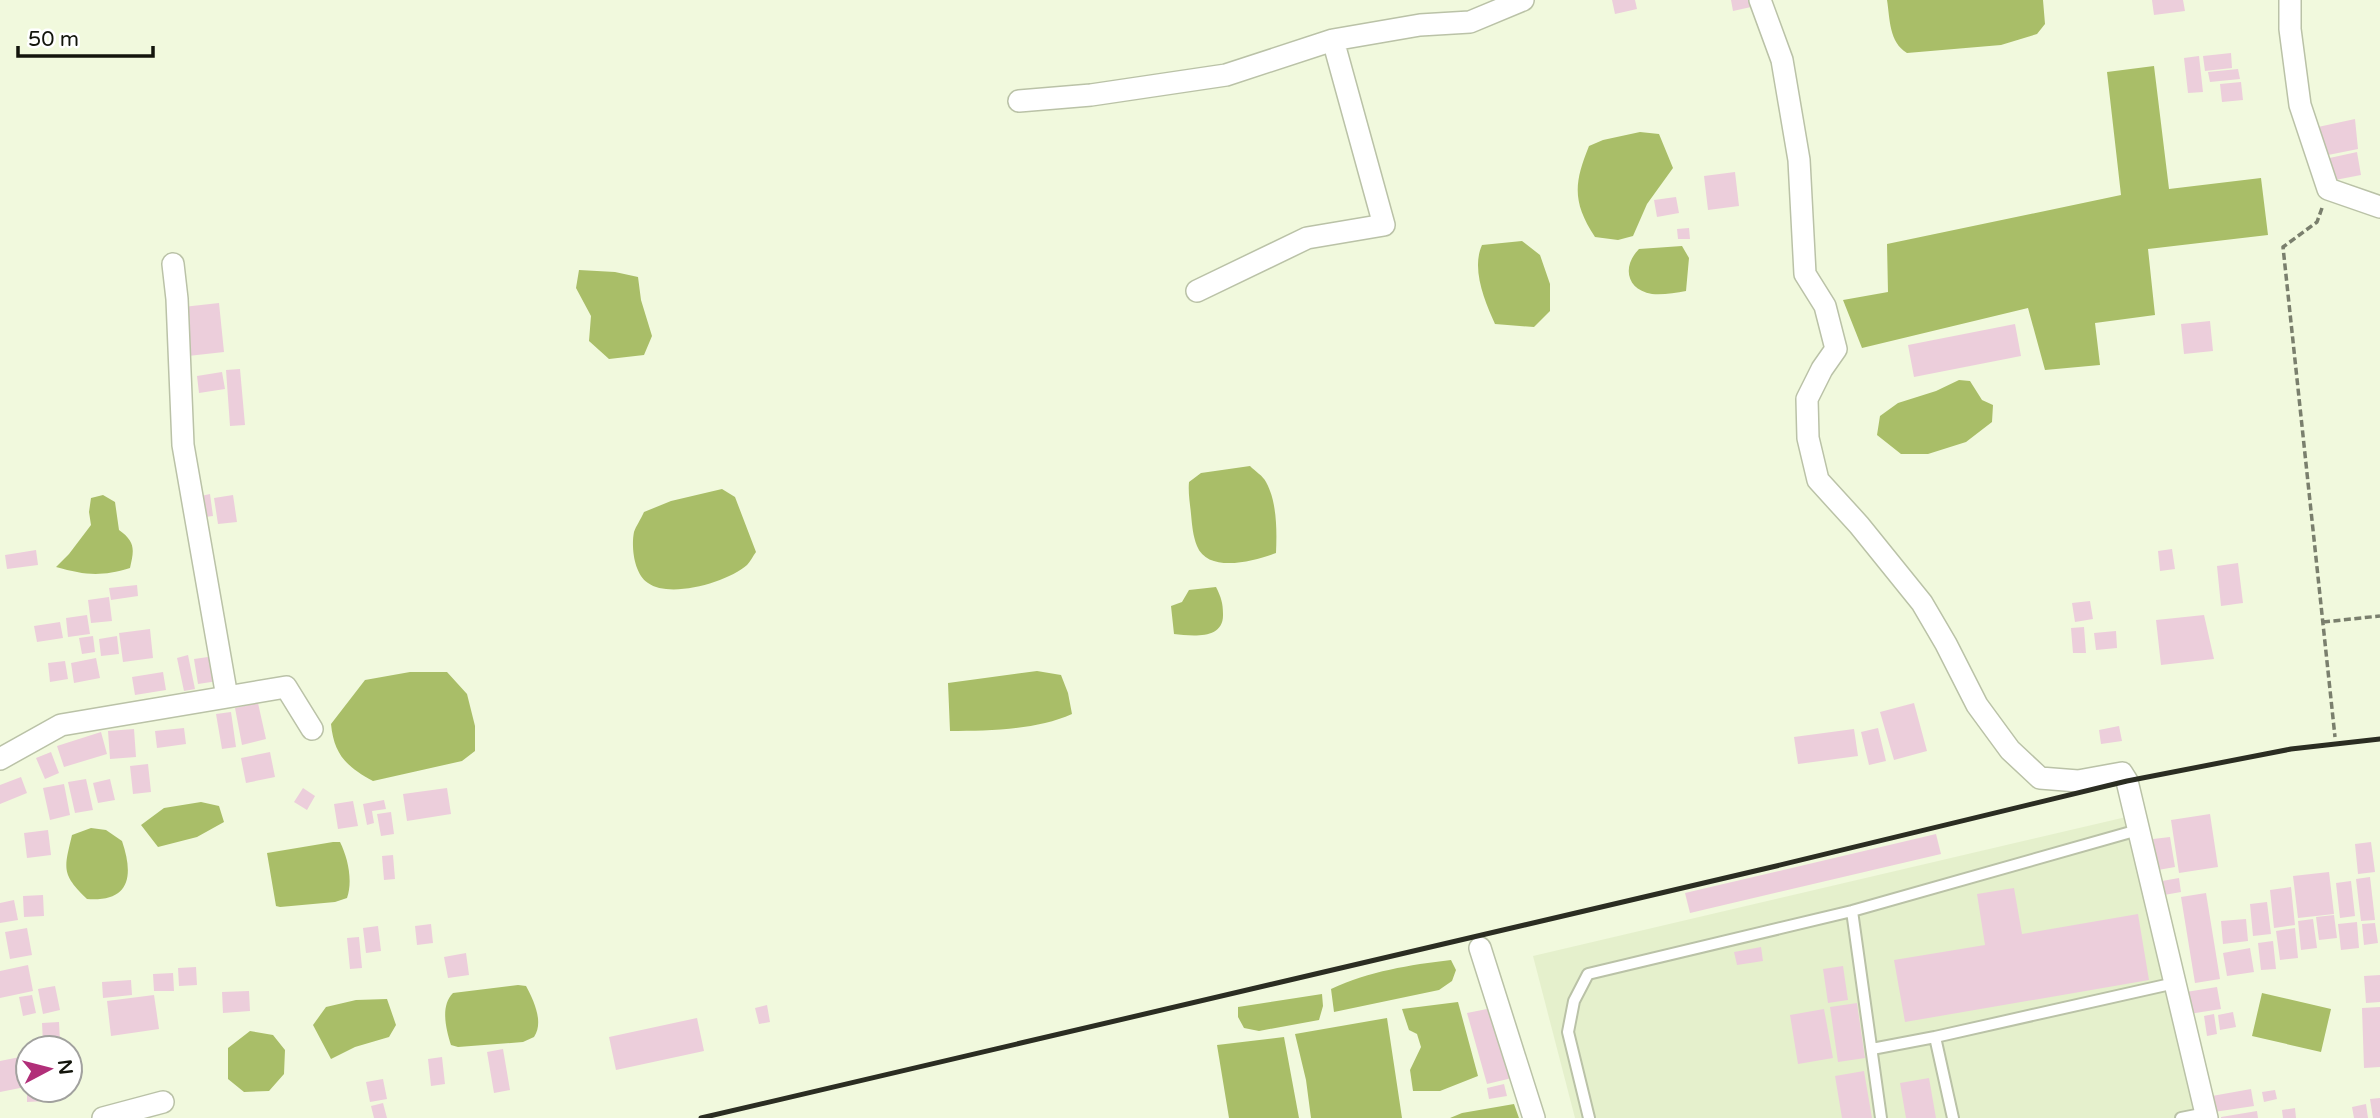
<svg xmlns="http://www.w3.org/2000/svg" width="2380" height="1118" viewBox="0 0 2380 1118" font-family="'Varela Round',sans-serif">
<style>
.built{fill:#e5f0cc}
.water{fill:#a9be68}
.building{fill:#eccedb}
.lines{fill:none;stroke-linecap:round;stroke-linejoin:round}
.service-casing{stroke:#bac2a7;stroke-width:14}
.minor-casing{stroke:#bac2a7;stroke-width:24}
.path{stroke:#7a7f6d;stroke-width:3.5;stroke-dasharray:7 3.5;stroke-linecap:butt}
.service{stroke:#fff;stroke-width:10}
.minor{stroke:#fff;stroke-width:21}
.rail{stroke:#2b2d22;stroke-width:5}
</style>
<rect width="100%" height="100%" fill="#f1f9dd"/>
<path class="built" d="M2139 814 2207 1118H1575L1533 956Z"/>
<path class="water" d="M1887 0H2043L2045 24 2037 34 2001 45 1907 53C1889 42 1890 19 1887 0Z
M2154 66 2169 189 2261 178 2268 235 2148 249 2155 315 2095 323 2100 365 2045 370 2028 308 1862 348 1843 300 1888 292 1887 244 2121 195 2107 72Z
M1640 132 1659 134 1673 168 1647 204 1633 236 1618 240 1595 237C1572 202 1574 183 1589 146L1603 140Z
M1522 241 1540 255 1550 284V311L1534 327 1495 324C1485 302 1471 269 1482 245Z
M1682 246 1689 258 1686 291C1675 293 1663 295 1652 294 1626 290 1622 266 1639 249Z
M579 270 615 272 638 277 641 300 652 336 644 355 609 359 589 341 591 316 576 288Z
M1959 380 1970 381 1982 400 1993 405 1992 422 1966 442 1928 454H1901L1877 435 1880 416 1898 403 1936 391Z
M1250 466C1255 471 1263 476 1266 482 1277 502 1277 530 1276 553 1255 561 1208 574 1197 546 1193 536 1192 525 1191 514 1190 503 1188 493 1189 482L1201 473Z
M722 489 735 497 756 552C753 556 750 562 747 565 728 582 670 599 648 583 634 574 631 547 634 532 636 526 641 519 644 512L671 501Z
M103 495 115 502 119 530C136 542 134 550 130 568 100 577 85 575 56 567L69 554 91 525 89 512 91 498Z
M1216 587C1221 597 1223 603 1223 614 1224 640 1192 636 1174 634L1171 606 1182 602 1189 590Z
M1037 671 1061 675 1068 693 1072 714C1036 730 989 731 950 731L948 683Z
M410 672H447L467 694 475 726V751L462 761 373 781C347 767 334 755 331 724L365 680Z
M201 802 219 806 224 822 197 837 158 847 141 825 164 808Z
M91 828 106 830 122 841C134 876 130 902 87 899 61 874 64 869 72 835Z
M333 842H340C348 858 353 881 347 898L335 902 280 907 276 906 267 853Z
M1451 960 1456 970 1452 981 1439 990 1334 1012 1331 989C1370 971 1409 965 1451 960Z
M518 985 526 986C534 1001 544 1022 534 1037L523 1042 458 1047 451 1045C446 1029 440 1006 453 993Z
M2262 993 2331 1009 2321 1052 2252 1036Z
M1322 994 1323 1006 1319 1020 1259 1031 1244 1028 1238 1017V1007Z
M387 999 396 1025 389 1037 355 1047 331 1059 313 1025 326 1007 356 1000Z
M1458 1002 1478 1076 1440 1091H1413L1410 1070 1421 1047 1417 1034 1409 1030 1402 1009Z
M1387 1018 1402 1118H1311L1306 1080 1295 1034Z
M250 1031 273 1035 285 1050 284 1074 269 1091 244 1092 228 1079V1048Z
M1284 1037 1299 1118H1229L1217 1045Z
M1514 1104 1519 1118H1450L1462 1113Z"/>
<path class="building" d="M1612 0H1635L1637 9 1615 14Z
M1731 0H1749L1751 7 1733 11Z
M2152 0H2183L2185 11 2154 15Z
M2231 53 2232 68 2205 71 2203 56Z
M2199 56 2203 92 2188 93 2184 58Z
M2238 69 2240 79 2210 82 2208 72Z
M2241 82 2243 100 2222 102 2220 84Z
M2355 119 2358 149 2323 156 2318 127Z
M2357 152 2361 175 2330 181 2325 159Z
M1735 172 1739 206 1708 210 1704 176Z
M1676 197 1679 213 1657 217 1654 200Z
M1689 228 1690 239H1678L1677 229Z
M219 303 224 352 188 356 183 307Z
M2210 321 2213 351 2184 354 2181 324Z
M2015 324 2021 356 1914 377 1908 345Z
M240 369 245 425 230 426 226 370Z
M222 372 225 389 199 393 197 376Z
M210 494 213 516 205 517 201 496Z
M233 495 237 522 218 524 214 498Z
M2172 549 2175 569 2160 571 2158 551Z
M36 550 38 565 7 569 5 555Z
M2238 563 2243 603 2221 606 2217 566Z
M137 585 138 596 111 600 109 588Z
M109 597 112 621 91 623 88 600Z
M2090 601 2093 619 2075 622 2072 603Z
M87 615 90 634 68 637 66 618Z
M2204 615 2214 659 2161 665 2156 620Z
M60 622 63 638 37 642 34 626Z
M2084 627 2086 653H2073L2071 628Z
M150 629 153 658 123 662 119 633Z
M2116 631 2117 648 2096 650 2094 633Z
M93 636 95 652 82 654 79 638Z
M117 636 119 654 101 656 99 639Z
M188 655 195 689 184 691 177 658Z
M215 656 218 681 198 684 194 659Z
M96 658 100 678 74 683 71 663Z
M65 661 68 679 50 682 48 663Z
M163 672 166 690 135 695 132 677Z
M258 703 266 739 242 745 235 708Z
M1914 703 1927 751 1894 760 1880 712Z
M231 712 236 747 222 749 216 714Z
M2119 726 2122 741 2101 744 2099 730Z
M184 728 186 744 157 748 155 731Z
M1878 728 1886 761 1869 765 1861 732Z
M134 729 136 757 110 759 108 731Z
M1854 729 1858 756 1798 764 1794 737Z
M101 732 107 754 64 767 57 746Z
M51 752 59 773 45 779 36 758Z
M270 752 275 777 246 783 241 758Z
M148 764 151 792 133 794 130 766Z
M21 777 27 793 0 804V785Z
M86 779 93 810 75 813 68 782Z
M110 779 115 800 98 803 93 783Z
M64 784 70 815 50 820 43 788Z
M303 788 315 796 307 810 294 802Z
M447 788 451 814 407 821 403 794Z
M384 800 386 809 372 811 374 823 367 825 363 804Z
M353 801 358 826 338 829 334 804Z
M391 812 394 834 381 836 377 814Z
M2210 814 2218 867 2179 873 2171 820Z
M48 830 51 855 27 858 24 833Z
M1936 834 1941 854 1690 913 1685 893Z
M2170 837 2175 867 2158 870 2153 839Z
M2371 842 2375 872 2358 874 2355 844Z
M393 855 395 879 384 880 382 856Z
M2329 872 2334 914 2298 918 2293 876Z
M2370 877 2375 920 2361 921 2356 879Z
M2179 878 2181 892 2164 895 2162 881Z
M2351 881 2355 916 2340 918 2336 883Z
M2291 887 2295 925 2274 928 2270 890Z
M2014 888 2022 934 2138 914 2149 980 1905 1022 1894 960 1985 945 1977 894Z
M2206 893 2220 979 2195 983 2181 897Z
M43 895 44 916 24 917 23 896Z
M14 900 18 920 0 923V903Z
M2267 902 2271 934 2253 936 2250 904Z
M2334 915 2337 938 2319 940 2316 917Z
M2246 919 2248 941 2223 944 2221 921Z
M2313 919 2317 948 2301 950 2298 921Z
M2357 922 2359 948 2341 950 2338 924Z
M2375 923 2378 943 2364 945 2362 924Z
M431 924 433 943 417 945 415 926Z
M378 926 381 951 366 953 363 928Z
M27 928 32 955 10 959 5 932Z
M2295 928 2298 958 2280 960 2276 931Z
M359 937 362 968 350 969 347 938Z
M2273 941 2276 969 2261 970 2258 943Z
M1761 947 1763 961 1737 965 1734 952Z
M2250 948 2254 972 2227 976 2223 953Z
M466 953 469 975 448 978 444 957Z
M28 965 33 991 0 998V971Z
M1843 966 1848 1000 1828 1003 1823 969Z
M196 967 197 985 179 986 178 968Z
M173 973 174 991H154L153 974Z
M2380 975V1002L2366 1003 2364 976Z
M131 980 132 995 103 998 102 982Z
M55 986 60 1010 43 1014 38 989Z
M2217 987 2221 1009 2189 1014 2186 992Z
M249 991 250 1011 223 1013 222 992Z
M32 995 36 1013 23 1016 19 997Z
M154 995 159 1029 111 1036 107 1001Z
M1857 1003 1865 1058 1838 1062 1830 1007Z
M767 1005 770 1022 759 1024 755 1008Z
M2380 1007V1067L2364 1068 2362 1008Z
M1492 1008 1512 1078 1487 1084 1467 1013Z
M1824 1009 1833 1058 1798 1064 1790 1015Z
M2233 1012 2236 1027 2220 1030 2218 1015Z
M2214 1014 2217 1034 2207 1036 2204 1016Z
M697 1018 704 1051 616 1070 609 1037Z
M59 1022 60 1042 43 1043 42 1023Z
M503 1049 510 1090 494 1093 487 1052Z
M20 1057 25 1087 0 1092V1061Z
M442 1057 445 1084 431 1086 428 1059Z
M1864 1071 1872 1118H1842L1835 1076Z
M1929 1078 1936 1118H1906L1900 1083Z
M383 1079 387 1099 370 1102 366 1082Z
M1504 1084 1507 1096 1489 1099 1487 1088Z
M2251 1089 2254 1106 2214 1112 2212 1096Z
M27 1090H45V1101L27 1102Z
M2275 1090 2277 1099 2264 1102 2262 1092Z
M2380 1098V1118H2373L2370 1099Z
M383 1103 387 1118H374L371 1106Z
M2366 1104 2368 1118H2354L2352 1107Z
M2295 1108 2296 1118H2283L2282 1110Z
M2257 1111 2258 1118H2221V1117Z"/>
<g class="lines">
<g class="service-casing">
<path id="service" d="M1852 911 1881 1118
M1872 1049 1935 1037
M1589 1118 1568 1032 1574 1001 1588 974 1852 911 2138 830
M1953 1118 1935 1037 2175 983
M2181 1118 2206 1113"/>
</g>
<g class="minor-casing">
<path id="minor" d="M1760 0 1782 60 1799 160 1805 274 1825 306 1836 349 1822 369 1807 399 1808 438 1818 480 1859 525 1922 603 1946 644 1977 705 2010 750 2040 778 2078 781 2122 773 2127 781 2207 1118
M2290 0V29L2300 105 2328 189 2380 207
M1019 101 1091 95 1226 75 1333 40 1420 25 1470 22 1523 0
M173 264 177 299 183 445 227 697
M1197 291 1307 238 1384 225 1333 40
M0 759 61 725 286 687 312 729
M1480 948 1534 1118
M103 1118 163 1102"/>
</g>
<path class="path" d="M2322 208 2317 222 2283 247 2335 737
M2323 622 2380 616"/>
<use href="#service" class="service"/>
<use href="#minor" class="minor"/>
<path class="rail" d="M701 1118 1772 867 2127 781 2291 749 2380 739"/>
</g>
<g transform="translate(49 1069) rotate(83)"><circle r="33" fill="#ffffff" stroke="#a1a19e" stroke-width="2"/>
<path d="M0-5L12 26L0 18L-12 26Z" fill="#b12f79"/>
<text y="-10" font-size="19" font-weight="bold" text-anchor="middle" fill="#13150c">N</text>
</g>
<path d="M18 46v10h135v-10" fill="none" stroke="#13150c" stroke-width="3.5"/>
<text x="28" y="46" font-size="21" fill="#13150c" stroke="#ffffff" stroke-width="5" paint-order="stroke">50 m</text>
</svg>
